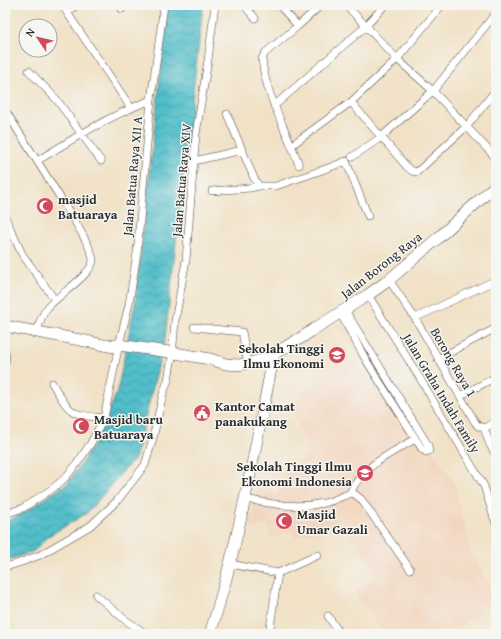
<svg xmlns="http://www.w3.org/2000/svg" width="501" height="639" viewBox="0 0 501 639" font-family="'Gentium Book Plus',serif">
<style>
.built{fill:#f2d5bd}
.water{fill:url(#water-waves);stroke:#3e747a}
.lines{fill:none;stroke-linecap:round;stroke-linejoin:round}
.minor-casing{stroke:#494642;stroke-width:8}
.secondary-casing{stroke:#494642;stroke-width:12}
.minor{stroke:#fff;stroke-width:7}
.secondary{stroke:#fff;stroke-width:11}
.labels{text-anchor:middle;stroke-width:3;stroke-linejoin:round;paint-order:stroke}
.street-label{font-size:13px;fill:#2b2b2b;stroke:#f6f6f2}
.poi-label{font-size:13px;font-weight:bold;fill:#2b2b2b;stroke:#f6f6f2;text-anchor:start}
</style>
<defs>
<pattern id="water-waves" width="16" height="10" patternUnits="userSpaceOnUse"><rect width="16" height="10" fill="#51bec9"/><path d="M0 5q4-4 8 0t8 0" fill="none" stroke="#439ba3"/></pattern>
</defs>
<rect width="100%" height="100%" fill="#f6f6f2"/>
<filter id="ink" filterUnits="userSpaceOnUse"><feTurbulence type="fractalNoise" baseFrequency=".025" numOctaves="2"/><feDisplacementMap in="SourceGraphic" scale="8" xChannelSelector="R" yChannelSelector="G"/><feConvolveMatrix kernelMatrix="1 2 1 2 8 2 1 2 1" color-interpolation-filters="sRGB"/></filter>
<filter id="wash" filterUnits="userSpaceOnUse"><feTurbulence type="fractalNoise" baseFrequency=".012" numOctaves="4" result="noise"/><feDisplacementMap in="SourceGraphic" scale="16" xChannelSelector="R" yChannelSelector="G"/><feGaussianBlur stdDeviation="0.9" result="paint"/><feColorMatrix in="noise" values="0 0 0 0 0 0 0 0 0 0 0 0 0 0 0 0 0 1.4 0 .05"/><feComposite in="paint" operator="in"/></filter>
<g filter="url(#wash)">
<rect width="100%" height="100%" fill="#f1e2c7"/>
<path class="built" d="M350 314 454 484 469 545 496 600V605L445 634H383L355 592 377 576 355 538 350 540 341 519 321 530 295 537 292 531 271 538 267 524 249 528 257 490 277 494 287 459 295 463 310 456 291 406 301 398 299 392 359 359 338 324Z"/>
<path class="water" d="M168 5H203L165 339 135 459 124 470 87 513 47 537 34 551 5 561V523L28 510 68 483 96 441 117 392 135 304Z"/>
</g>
<g filter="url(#ink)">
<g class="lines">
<g class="minor-casing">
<path id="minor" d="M62 5 131 108
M119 5 122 9
M244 5 255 18
M279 5 298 26
M346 5 397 59 433 91 496 158
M67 12 77 5
M29 71 57 100 101 161
M351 102 407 167 412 171 417 172 467 126 496 90
M274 106 366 26 385 5
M5 110 73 218C78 227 93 251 93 260 92 275 58 295 48 307 42 314 39 323 37 332
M227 114 254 178 259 186H276L331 167 346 161 368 216
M292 145 351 102 397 59 442 5
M352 157 380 138 433 91 496 13
M37 161C74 138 111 115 151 100
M194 161 242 150
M299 165C287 131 265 94 262 59L265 53 298 26 321 5
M212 191 250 188 259 186
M5 217 22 254 55 300
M389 280 415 318 475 422 478 426 484 428
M368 295 421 380 484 486 496 524
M340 313 366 360 422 449 426 452 429 451 428 445 345 310
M415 318 496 280
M194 327 242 332 248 364
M5 350 6 360 5 361
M438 359 496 328
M52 383C70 412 68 415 104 418
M460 396 496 377
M484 428 490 445 496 455
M484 428 496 422
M350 493C363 465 390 454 415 439
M245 499C272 504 296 509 324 503 334 501 343 495 353 493L361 499 410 569
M5 514 23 508 52 489 64 479 76 465 91 443 104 418 118 349 129 304 137 253 151 100 164 5
M230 564 278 573 318 555
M5 567 19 563 40 555 90 526 117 501 145 465 153 438 163 394 168 380 172 357 175 321 186 260 196 134 208 60 215 5
M96 595 124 619 146 634
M328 616 340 634
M270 628 278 573"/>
</g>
<g class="secondary-casing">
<path id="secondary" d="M5 326 91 342 112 347
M106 345H119L169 352 210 359 226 364 239 365 261 360 274 354 304 336 314 329 368 295 389 280 438 238 496 185
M210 634C239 543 255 448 274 354"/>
</g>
<use href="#minor" class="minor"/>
<use href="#secondary" class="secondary"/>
</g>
</g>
<defs>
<g id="mosque-disc" transform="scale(0.9)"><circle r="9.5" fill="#d1495b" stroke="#f6f6f2"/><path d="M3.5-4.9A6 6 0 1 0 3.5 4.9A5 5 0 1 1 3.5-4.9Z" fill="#fff"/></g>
<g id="school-disc" transform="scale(0.9)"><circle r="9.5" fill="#d1495b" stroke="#f6f6f2"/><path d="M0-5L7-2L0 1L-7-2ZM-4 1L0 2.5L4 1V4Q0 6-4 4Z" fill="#fff"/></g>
<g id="civic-disc" transform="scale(0.9)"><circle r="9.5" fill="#d1495b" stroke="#f6f6f2"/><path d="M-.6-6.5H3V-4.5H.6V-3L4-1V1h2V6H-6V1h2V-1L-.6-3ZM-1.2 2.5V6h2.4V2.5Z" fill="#fff"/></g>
<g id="university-disc" transform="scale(0.9)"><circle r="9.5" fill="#d1495b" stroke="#f6f6f2"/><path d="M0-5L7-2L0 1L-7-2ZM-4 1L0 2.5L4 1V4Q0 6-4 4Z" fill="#fff"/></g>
</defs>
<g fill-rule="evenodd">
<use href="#mosque-disc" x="45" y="206"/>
<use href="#school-disc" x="337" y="355"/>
<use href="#civic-disc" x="202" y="413"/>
<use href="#mosque-disc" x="81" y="426"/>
<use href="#university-disc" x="365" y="473"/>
<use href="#mosque-disc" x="284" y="521"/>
</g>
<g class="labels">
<g class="street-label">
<text transform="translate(132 176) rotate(-85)" y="5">Jalan Batua Raya XII A</text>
<text transform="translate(181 180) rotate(-85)" y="5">Jalan Batua Raya XIV</text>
<text transform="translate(381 265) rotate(-38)" y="5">Jalan Borong Raya</text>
<text transform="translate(454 362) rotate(60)" y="5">Borong Raya 1</text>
<text transform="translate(442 393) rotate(59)" y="5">Jalan Graha Indah Family</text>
</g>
<g class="poi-label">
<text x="58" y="204">masjid<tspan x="58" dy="15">Batuaraya</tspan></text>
<text x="324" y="353" text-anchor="end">Sekolah Tinggi<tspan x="324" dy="15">Ilmu Ekonomi</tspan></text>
<text x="215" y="411">Kantor Camat<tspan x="215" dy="15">panakukang</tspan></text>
<text x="94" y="424">Masjid baru<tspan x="94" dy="15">Batuaraya</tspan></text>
<text x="352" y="471" text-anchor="end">Sekolah Tinggi Ilmu<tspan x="352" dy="15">Ekonomi Indonesia</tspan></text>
<text x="297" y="519">Masjid<tspan x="297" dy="15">Umar Gazali</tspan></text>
</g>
</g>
<rect width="501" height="639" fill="none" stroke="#f6f6f2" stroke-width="20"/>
<g transform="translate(38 38) rotate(305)"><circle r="19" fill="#f6f6f2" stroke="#a5a5a2"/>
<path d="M0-3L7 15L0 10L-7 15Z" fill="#d1495b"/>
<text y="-6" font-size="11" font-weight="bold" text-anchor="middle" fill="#2b2b2b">N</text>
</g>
</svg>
